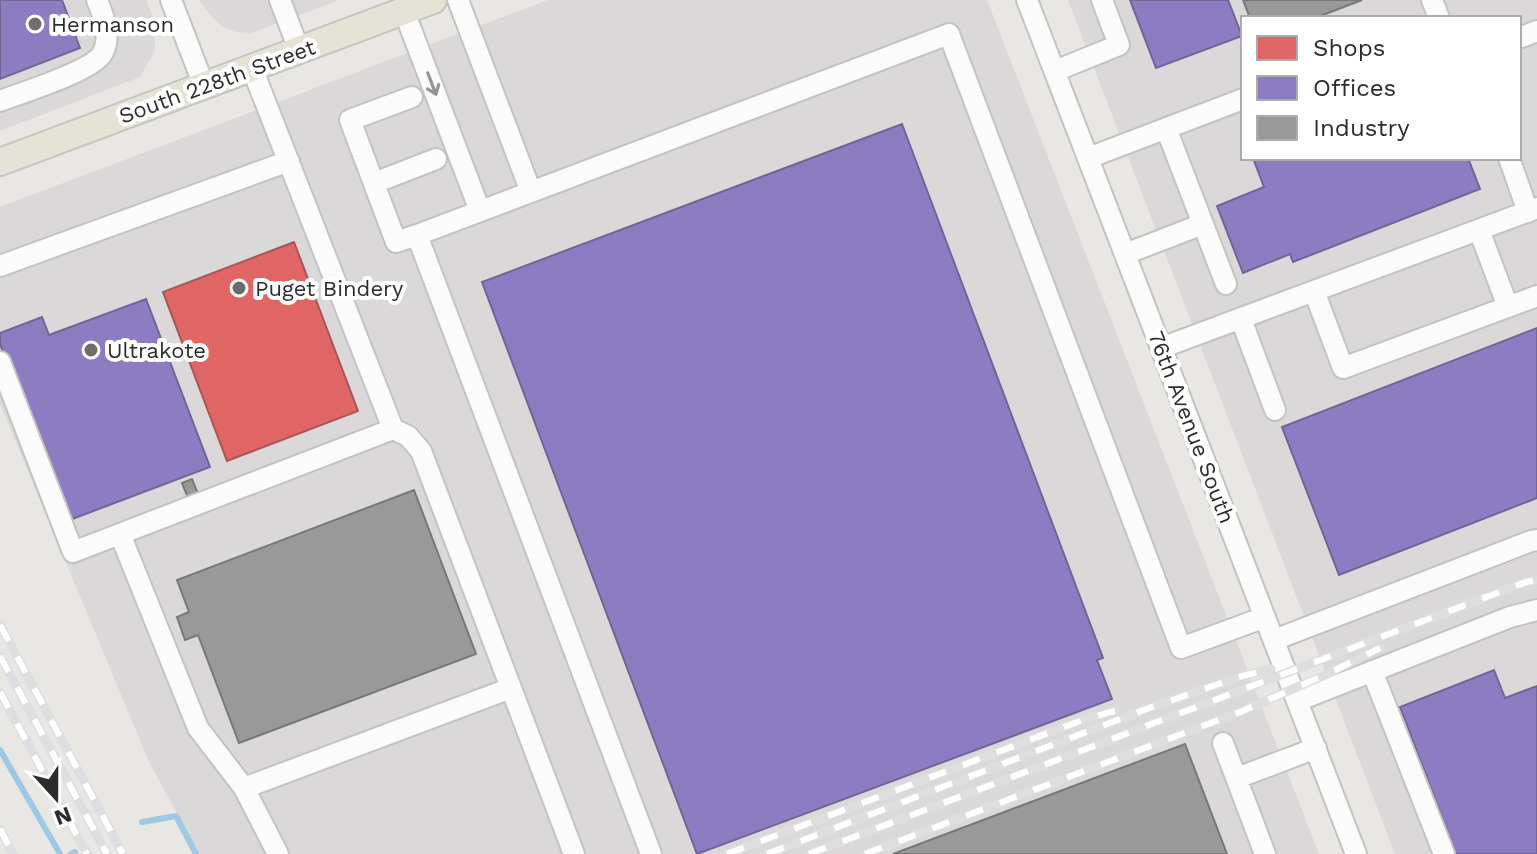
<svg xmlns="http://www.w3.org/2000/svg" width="1537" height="854" viewBox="0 0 1537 854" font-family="'Work Sans',sans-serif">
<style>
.industrial{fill:#dad8d9;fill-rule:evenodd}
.shops{fill:#e06666;stroke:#a55;stroke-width:2}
.offices{fill:#8e7cc3;stroke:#716496;stroke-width:2}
.industry{fill:#999;stroke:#787878;stroke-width:2}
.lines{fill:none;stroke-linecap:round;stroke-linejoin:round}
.stream{stroke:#9fc9e2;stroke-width:6}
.minor-casing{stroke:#c4c3c2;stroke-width:24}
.major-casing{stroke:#c5c4c2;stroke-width:30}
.minor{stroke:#fcfbfb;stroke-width:20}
.major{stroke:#e5e3d6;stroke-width:26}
.rail-casing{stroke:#dedee0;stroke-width:9}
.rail{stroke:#fff;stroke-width:6;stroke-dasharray:18;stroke-linecap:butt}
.oneway{stroke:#949494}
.poi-dot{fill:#6e6d6c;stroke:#fff;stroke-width:3}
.labels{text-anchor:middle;stroke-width:8;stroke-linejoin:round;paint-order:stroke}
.poi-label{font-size:22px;fill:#2c2c2c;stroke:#fff;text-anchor:start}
.street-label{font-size:22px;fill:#2c2c2c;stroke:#fff}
</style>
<rect width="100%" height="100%" fill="#e9e7e3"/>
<path class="industrial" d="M0 0H146L154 20 155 51 140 77 0 131Z
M199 0H339L251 33 236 32 222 26 212 17Z
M548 0H987L1319 854H199L149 762 0 404V207Z
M1068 0H1537V854H1395ZM1243 18H1519V158H1243Z"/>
<path class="shops" d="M294 242 358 411 227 461 163 292Z"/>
<path class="offices" d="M0 0H62L80 48 0 79Z
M1130 0H1228L1242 36 1156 68Z
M902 124 1103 658 1097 660 1112 699 697 854 482 282Z
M1253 158H1468L1480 189 1293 262 1290 254 1243 273 1217 206 1264 187Z
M146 299 210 467 67 521 0 344V333L42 317 49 335Z
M1537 328V498L1339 575 1282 427Z
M1494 670 1505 698 1537 686V854H1456L1400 707Z"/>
<path class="industry" d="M1243 0H1362L1315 18H1250Z
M192 479 198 494 188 498 182 483Z
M414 490 476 654 239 743 198 635 185 640 177 617 189 612 177 580Z
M1185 744 1227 854H893Z"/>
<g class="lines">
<path class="stream" d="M0 750 60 854
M142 822 176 816 196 854
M71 854 75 852"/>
<g class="minor-casing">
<path id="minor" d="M171 0 204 86
M280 0 299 50
M458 0 531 192
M1027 0 1356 854
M1432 0 1439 18
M404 11 480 211
M1519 38 1537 31
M1055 71 1119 45 1102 0
M412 97 350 120 396 242 417 235
M0 101C21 93 92 71 102 54 112 37 104 17 97 0
M1166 128 1226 284
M1088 158 1243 99
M1509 158 1528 212
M374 183 436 159
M1479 230 1508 307
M1125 254 1203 224
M0 266 289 161
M1314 291 1343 368 1537 296
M1241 319 1275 410
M1161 348 1537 208
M0 362 73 552 393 429 252 68
M393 429 408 436 421 451 574 854
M120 534 198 728 244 788
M1274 640 1531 541 1537 540
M1372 671 1444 854
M1297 701 1510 617 1537 610
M1223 743 1265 854
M1237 778 1316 748
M278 854 244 788 511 688
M651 854 417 235 949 34 1181 648 1265 617"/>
</g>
<g class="major-casing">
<path id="major" d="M0 162 433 0"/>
</g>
<use href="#minor" class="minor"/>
<use href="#major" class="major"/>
<g class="rail-casing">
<path id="rail" d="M0 625 123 854
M0 656 107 854
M0 692 87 854
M0 829 13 854
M727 854 1088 718 1115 711
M767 854 1149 708 1242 676 1271 669
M809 854 1526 582 1537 580
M865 854 1240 712 1325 675 1380 648"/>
</g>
<use href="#rail" class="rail"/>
</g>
<defs><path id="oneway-shaft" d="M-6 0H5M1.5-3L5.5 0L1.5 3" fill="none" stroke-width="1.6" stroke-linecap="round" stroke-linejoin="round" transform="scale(2)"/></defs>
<use class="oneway" href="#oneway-shaft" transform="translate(432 84) rotate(69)"/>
<g class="poi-dot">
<circle cx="35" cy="24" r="8"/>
<circle cx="239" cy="288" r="8"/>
<circle cx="91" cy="350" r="8"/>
</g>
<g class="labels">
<g class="poi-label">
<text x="51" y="32">Hermanson</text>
<text x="255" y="296">Puget Bindery</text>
<text x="107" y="358">Ultrakote</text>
</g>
<g class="street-label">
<text transform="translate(217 81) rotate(-20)" y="8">South 228th Street</text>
<text transform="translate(1192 427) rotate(69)" y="8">76th Avenue South</text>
</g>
</g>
<rect x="1241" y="16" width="280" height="144" fill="#ffffff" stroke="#ababab" stroke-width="2"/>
<rect x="1257" y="36" width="40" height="24" fill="#e06666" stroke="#ababab" stroke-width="2"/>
<text x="1313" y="56" font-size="24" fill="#2c2c2c">Shops</text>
<rect x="1257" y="76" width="40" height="24" fill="#8e7cc3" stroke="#ababab" stroke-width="2"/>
<text x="1313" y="96" font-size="24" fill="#2c2c2c">Offices</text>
<rect x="1257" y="116" width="40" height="24" fill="#999999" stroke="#ababab" stroke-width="2"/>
<text x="1313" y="136" font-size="24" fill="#2c2c2c">Industry</text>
<g transform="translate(56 798) rotate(159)" stroke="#ffffff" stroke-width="6" paint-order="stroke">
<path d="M0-6L14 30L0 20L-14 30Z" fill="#2c2c2c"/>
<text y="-12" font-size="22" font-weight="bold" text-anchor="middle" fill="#2c2c2c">N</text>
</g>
</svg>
